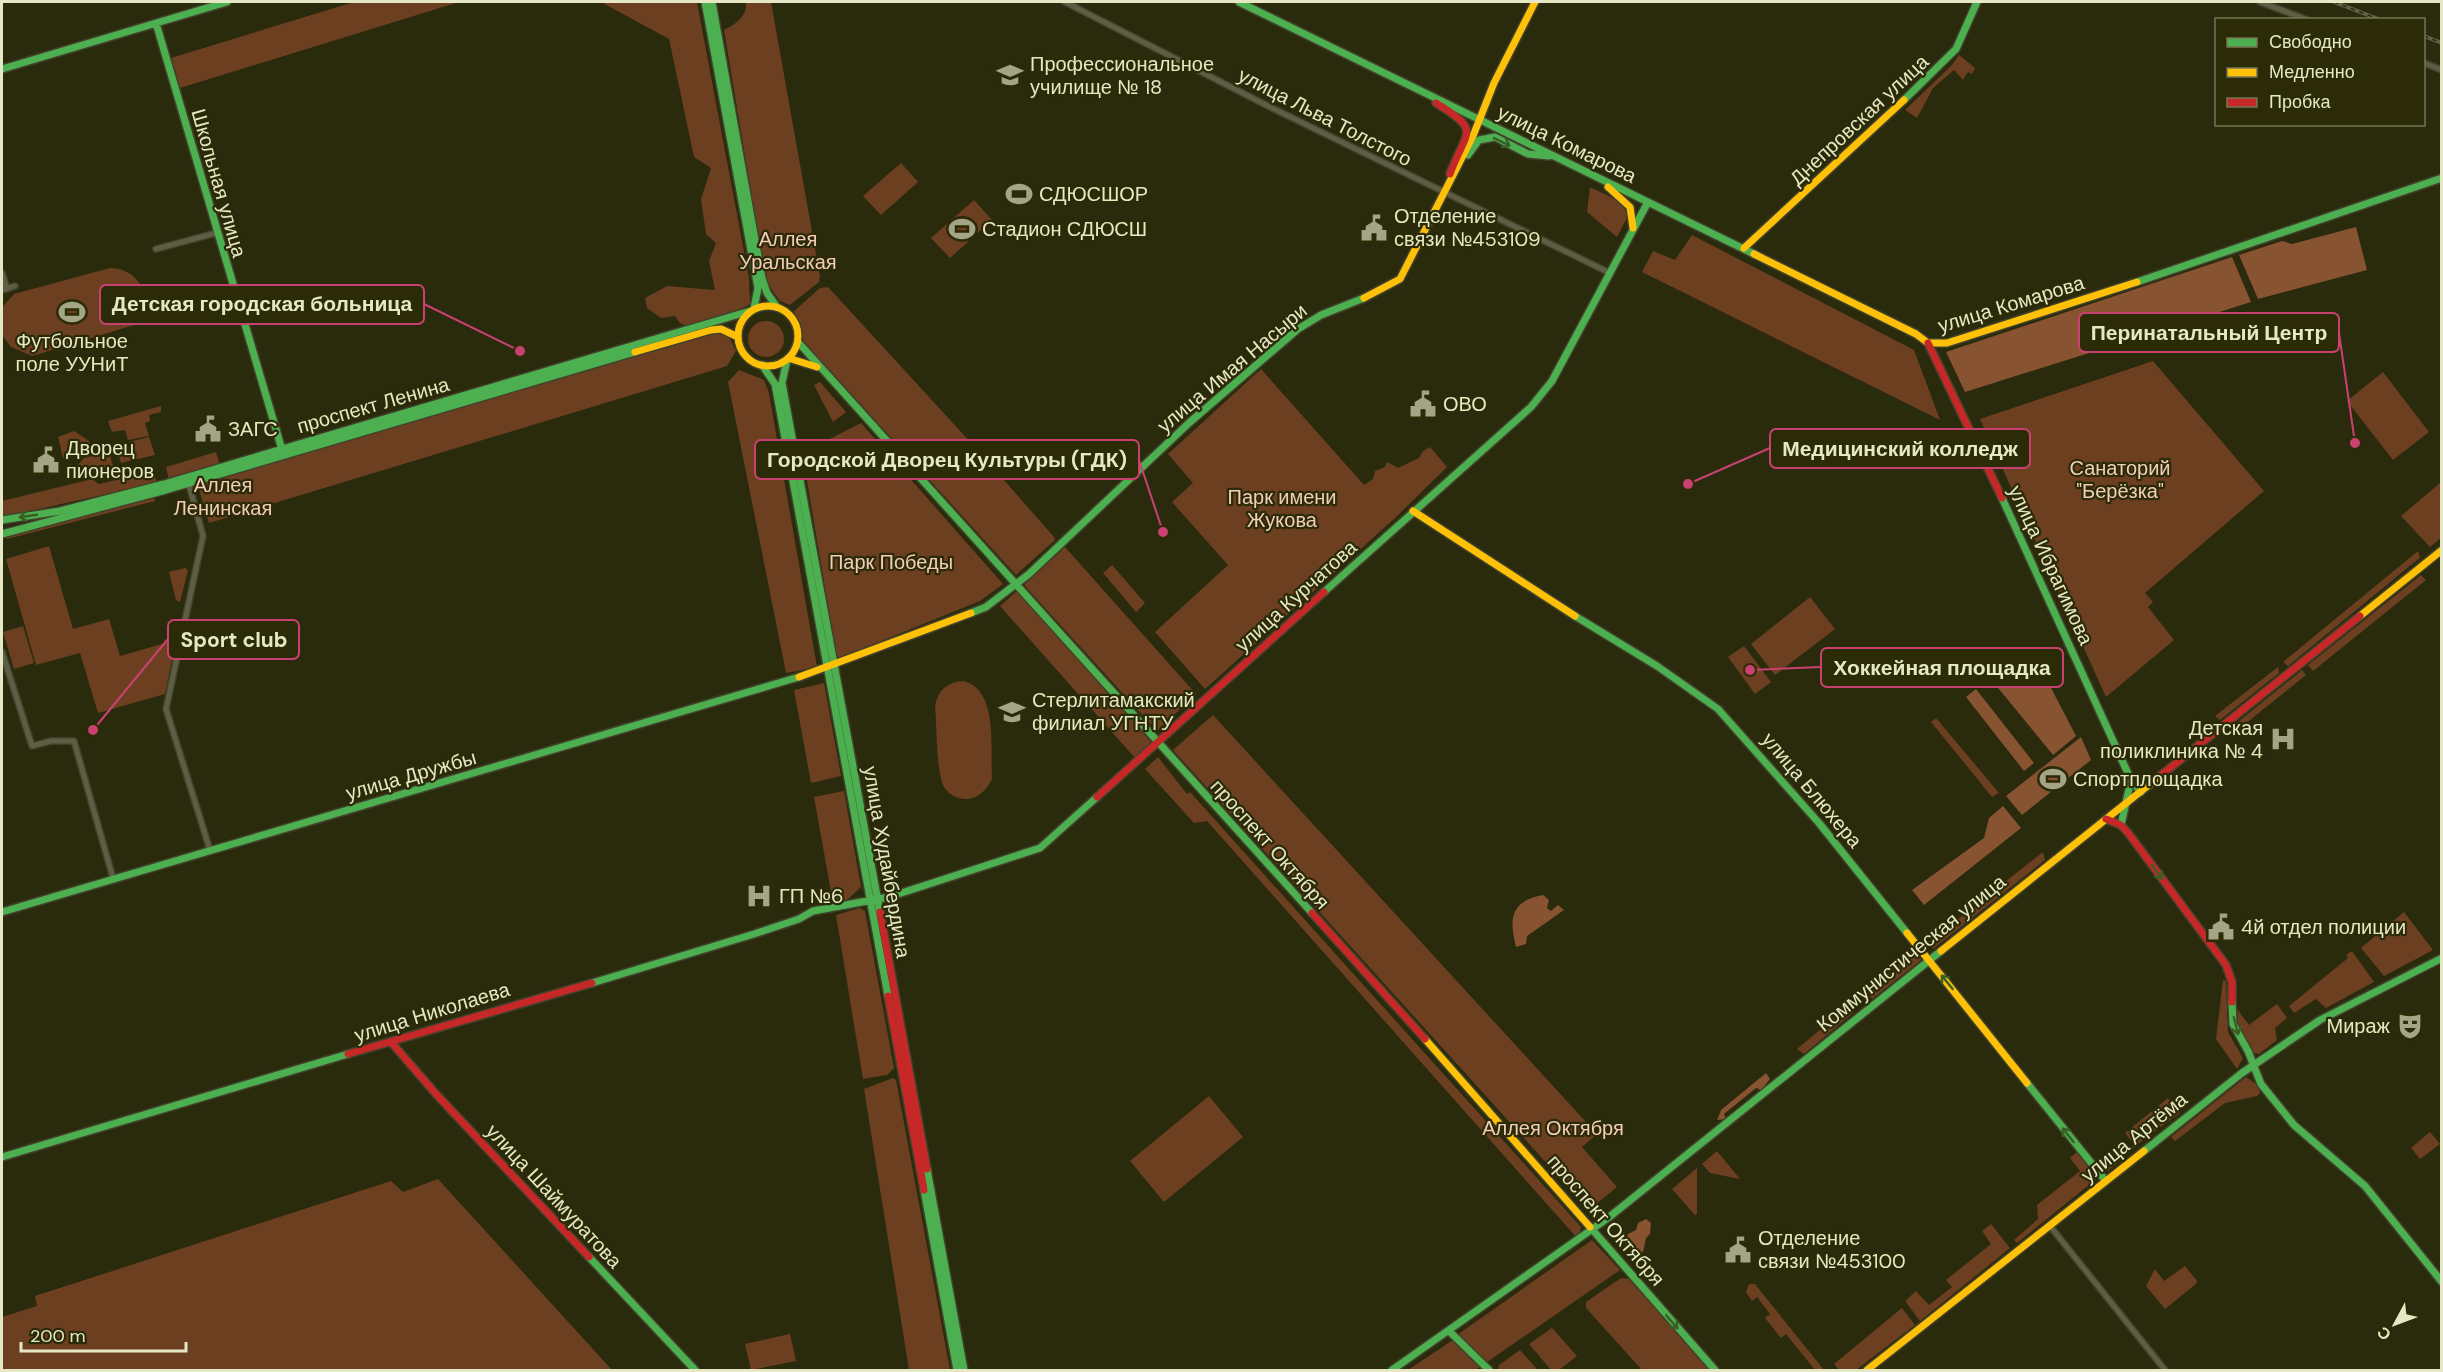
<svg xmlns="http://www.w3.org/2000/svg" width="2443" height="1372" viewBox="0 0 2443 1372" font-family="'DM Sans',sans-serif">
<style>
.green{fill:#6d3f21}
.forest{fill:#875331}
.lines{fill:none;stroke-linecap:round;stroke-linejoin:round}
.street-casing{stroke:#42422c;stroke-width:8}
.fast-casing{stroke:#42422c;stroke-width:10}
.slow-casing{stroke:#42422c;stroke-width:10}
.jam-casing{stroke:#42422c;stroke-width:10}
.street{stroke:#5e5e45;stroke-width:5}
.fast{stroke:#4caf50;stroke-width:7}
.slow{stroke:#ffc107;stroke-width:7}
.jam{stroke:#c62828;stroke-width:7}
.rail-casing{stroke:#616049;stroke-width:4}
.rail{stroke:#2c2b07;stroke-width:1.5;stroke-dasharray:4.5;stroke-linecap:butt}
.oneway{stroke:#396024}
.labels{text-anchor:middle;stroke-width:4.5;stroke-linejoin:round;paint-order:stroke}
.poi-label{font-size:20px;fill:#e6e7c5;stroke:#2c2b07;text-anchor:start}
.street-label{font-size:20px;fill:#e6e7c5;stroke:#2c2b07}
.park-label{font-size:20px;fill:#f3cdba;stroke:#2c2b07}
.leader{fill:none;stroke:#c94170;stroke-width:2}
.callout-dot{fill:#c94170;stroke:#2c2b07;stroke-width:2}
.callout{fill:#2c2b07;stroke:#c94170;stroke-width:2}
.callout-label{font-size:21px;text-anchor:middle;font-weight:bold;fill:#e6e7c5}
</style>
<rect width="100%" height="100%" fill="#2a2a0d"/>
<path class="green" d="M354 2H459L180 88 171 58Z
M601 2H697L749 278 750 304 729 315 686 326 680 323 675 316 661 318 647 308 645 298 667 286 715 290 709 261 716 243 706 234 701 199 711 168 694 157 669 39Z
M746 2H771L820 276 819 282 790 305 780 301 766 281 724 30C736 24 747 17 746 2Z
M1959 55 1975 68 1972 74 1968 72 1963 80 1954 70 1933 88 1917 118 1905 110 1951 66Z
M901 163 918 182 881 215 863 196Z
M1590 187C1605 195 1623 199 1628 216L1617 237 1587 212Z
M974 200 992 220 950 258 931 238Z
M1692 235 1914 350 1940 420 1642 272 1653 251 1675 260Z
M110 268C141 268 156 303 134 325L32 356 11 347 2 335V310L4 305 14 294Z
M828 287 974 446 1054 537 1055 540 1016 575 804 342 794 311 820 288Z
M748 339a18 18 0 1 1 36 0a18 18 0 1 1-36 0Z
M715 333 728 335 736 351 727 366 209 523 197 482Z
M2153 361 2264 491 2145 593 2153 602 2148 607 2174 640 2106 697 1980 419Z
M1261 369 1364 485 1373 479 1375 471 1385 467 1387 462 1398 468 1419 458 1423 451 1430 447 1447 467 1394 519 1205 689 1155 632 1228 565 1172 502 1193 483 1168 454Z
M739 370 764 380 769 393 817 667 786 673 728 382Z
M2383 372 2429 432 2393 460 2347 401Z
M820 382 846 412 833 422 814 385Z
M161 406V412L149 415 150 421 145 423 149 436 128 440 125 430 112 432 108 421Z
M861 423 1003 584 980 601 837 659 803 457 814 447Z
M74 431 89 441 91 446 87 451 63 458 58 437Z
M149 437 155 455 121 463 117 451 130 447 129 442Z
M109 452 113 466 71 478 68 476 84 458Z
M216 452 220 465 169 480 166 467Z
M153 471 157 483 2 517V501L92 479 99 484Z
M2441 482V538L2430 547 2401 516Z
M154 498 155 501 7 539 6 536Z
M49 546 73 629 109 619 120 656 176 640 165 694 98 713 80 653 36 665 6 559Z
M1065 547 1196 694 1157 731 1024 585Z
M2418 551 2420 558 2411 565 2288 666 2283 662Z
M1112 565 1145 603 1136 612 1103 573Z
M185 568 188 570 180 602 176 600 169 572Z
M2421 575 2426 580 2313 671 2308 665Z
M1017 591 1152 743 1135 758 1000 606Z
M1810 597 1835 629 1775 675 1751 644Z
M23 626 34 663 14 669 3 632Z
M1744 646 1771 682 1755 694 1728 657Z
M2278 667 2279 673 2220 720 2215 716Z
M2302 670 2306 675 2235 732 2232 731 2233 726Z
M963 681C999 689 990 749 992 779 987 789 979 798 968 799 957 800 945 793 942 782 936 763 937 726 935 706 938 690 947 682 963 681Z
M824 683 841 776 811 783 794 690Z
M1213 715 1597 1134 1582 1147 1617 1187 1589 1210 1173 750Z
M1936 718 1999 793 1992 797 1931 722Z
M1158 757 1187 794 1190 792 1581 1227 1578 1239 1207 821 1194 823 1145 769Z
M844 791 861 887 847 900 833 903 814 797Z
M2043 852 2045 860 1933 949 1928 943Z
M860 908 865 911 894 1068 887 1075 863 1079 836 915Z
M2404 912 2433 950 2384 976 2361 948Z
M1917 950 1921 960 1872 999 1867 992Z
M2352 951 2374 982 2326 1008 2316 999 2294 1013 2289 1006 2348 958 2346 955Z
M2223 980 2226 981 2228 1032 2243 1058 2237 1069 2216 1039Z
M1851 1004 1855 1008 1853 1013 1804 1054 1797 1049Z
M2277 1004 2287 1018 2275 1028 2277 1040 2259 1054 2254 1053 2239 1030 2237 1009 2249 1025Z
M2246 1077 2259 1086 2260 1093 2257 1096 2225 1103 2175 1141 2171 1137Z
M893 1078 896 1080 950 1370H909L864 1089Z
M1209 1096 1243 1137 1164 1202 1130 1161Z
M2168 1098 2180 1113 2144 1139 2108 1171 2105 1168 2134 1144 2125 1133Z
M2430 1132 2440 1144 2420 1159 2411 1148Z
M2079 1150 2100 1176 2017 1243 2014 1240 2038 1219 2037 1205 2080 1171 2070 1158Z
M1717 1151 1740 1179 1710 1173 1702 1164Z
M1697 1168V1214L1695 1215 1672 1189Z
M438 1179 612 1370H2V1317L37 1306 35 1296 391 1181 403 1192Z
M1991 1224 2010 1248 1920 1321 1905 1301 1916 1291 1929 1305 1952 1287 1946 1280 1991 1244 1982 1231Z
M1592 1240 1620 1270 1487 1362 1457 1335Z
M2185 1266 2197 1281 2196 1284 2165 1309 2146 1286 2155 1269 2164 1281Z
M1621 1278 1629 1279 1708 1367 1707 1370H1642L1586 1308V1302Z
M1749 1284H1755L1824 1370H1815L1786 1334 1781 1338 1765 1318 1770 1314 1757 1297 1752 1301 1746 1292Z
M1902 1308 1915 1325 1856 1370H1839L1834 1364Z
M1552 1328 1577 1356 1559 1370H1551L1529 1344Z
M790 1334 796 1361 751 1370 745 1344Z
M1453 1340 1480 1367 1475 1370H1408Z
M1520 1350 1538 1370H1498L1499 1365Z"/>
<path class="forest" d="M2356 227 2367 270 2258 299 2239 255 2282 241 2292 244Z
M2232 257 2251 302 1965 392 1946 352Z
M2036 659 2076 736 2053 755 1990 678Z
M1976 689 2034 763 2024 771 1966 697Z
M2081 737 2091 760 2022 815 2006 796Z
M2003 806 2021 828 1924 905 1912 890 1984 838 1989 818Z
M1543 895 1549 900 1547 908 1551 911 1558 905 1564 910 1527 936 1526 944 1516 947C1509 919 1510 901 1543 895Z
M1766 1073 1770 1079 1761 1090 1756 1088 1724 1114 1726 1119 1717 1120 1721 1110Z
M1646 1219 1651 1223 1650 1234 1646 1238 1643 1252 1636 1255 1625 1242 1628 1234 1636 1230 1638 1223Z"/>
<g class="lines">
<g class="street-casing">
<path id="street" d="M1065 2 1264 104 1610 273
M2260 2 2308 20
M2424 63 2442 70
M156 249 216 233
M2 273 7 289
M2 290 15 286
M188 481 203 536 166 709 210 850
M2 652 32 746 51 741H74L113 878
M2050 1226 2165 1370"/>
</g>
<g class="fast-casing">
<path id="fast" d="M705 2 758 288 754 308
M712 2 762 278 767 293 777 307
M1239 2 1754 254
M156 23 283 453
M2 69 227 2
M1904 100 1956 49 1977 2
M1468 155 1479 140 1495 137 1528 154 1549 156
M2137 282 2442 178
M798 342 1312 913
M787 360 782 383 880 912
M762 365 775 384 888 996
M2002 498 2131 780 2141 792
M2 520 60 511 164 484 750 311
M2 534 166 490 635 352
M1324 592 1531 407 1552 381 1648 202
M971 613 986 607 1029 574 1190 422 1298 329 1321 315 1364 298
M1575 616 1657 666 1718 709 1819 823 1907 933
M2121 825 2131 780
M2 912 799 677
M592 983 754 934 799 919 813 911 889 897 1040 848 1097 797
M2232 1002 2233 1024 2248 1051 2261 1084 2294 1125 2365 1186 2442 1282
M2027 1083 2105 1180
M2144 1151 2242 1073 2320 1020 2442 958
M2 1157 348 1054
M927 1169 964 1370
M924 1190 957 1370
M1590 1227 1715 1370
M589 1257 695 1370
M1449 1331 1489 1370
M1392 1370 1608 1218 1941 951"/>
</g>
<g class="slow-casing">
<path id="slow" d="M1608 187 1630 207 1633 228
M1744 248 1904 100
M1754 254 1916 334 1928 343H1947L2137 282
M1364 298 1400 279 1473 136 1494 83 1535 2
M738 336a30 30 0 1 1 60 0a30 30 0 1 1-60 0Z
M635 352 711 330 721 329 738 337
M788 358 817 367
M1413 511 1575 616
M2360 616 2442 550
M799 677 971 613
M1907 933 2027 1083
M1941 951 2160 776
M1425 1039 1590 1227
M1867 1370 2144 1151"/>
</g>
<g class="jam-casing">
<path id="jam" d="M1436 103C1483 132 1466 130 1450 174
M1928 343 2002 498
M2160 776 2360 616
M1097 797 1324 592
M2106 819 2121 825 2129 834 2226 965 2232 982V1002
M880 912 927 1169
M1312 913 1425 1039
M888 996 924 1190
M391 1042 436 1094 589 1257
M348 1054 592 983"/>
</g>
<use href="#street" class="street"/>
<use href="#fast" class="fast"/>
<use href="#slow" class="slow"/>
<use href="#jam" class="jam"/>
<g class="rail-casing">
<path id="rail" d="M2334 2 2381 20
M2424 36 2442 43"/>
</g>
<use href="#rail" class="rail"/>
</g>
<defs><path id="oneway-shaft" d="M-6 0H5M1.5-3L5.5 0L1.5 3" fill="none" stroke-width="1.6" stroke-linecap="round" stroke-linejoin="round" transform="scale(1.5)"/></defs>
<g class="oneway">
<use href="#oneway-shaft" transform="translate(1502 142) rotate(26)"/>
<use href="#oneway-shaft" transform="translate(28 516) rotate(172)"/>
<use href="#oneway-shaft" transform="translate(2157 872) rotate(53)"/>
<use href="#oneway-shaft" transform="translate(1947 982) rotate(-129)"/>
<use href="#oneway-shaft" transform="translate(2236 1026) rotate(76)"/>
<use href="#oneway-shaft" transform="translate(2068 1135) rotate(-129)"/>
<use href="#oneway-shaft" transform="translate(1672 1322) rotate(49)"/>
</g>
<defs>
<g id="university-bare" transform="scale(2.07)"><path d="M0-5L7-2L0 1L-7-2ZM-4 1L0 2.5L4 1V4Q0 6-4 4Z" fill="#a4a585" stroke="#2c2b07" stroke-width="2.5" paint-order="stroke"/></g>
<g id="stadium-bare" transform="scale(2.07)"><path d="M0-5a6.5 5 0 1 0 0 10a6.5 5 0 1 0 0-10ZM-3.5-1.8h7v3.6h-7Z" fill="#a4a585" stroke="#2c2b07" stroke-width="2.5" paint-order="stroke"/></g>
<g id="civic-bare" transform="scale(2.07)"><path d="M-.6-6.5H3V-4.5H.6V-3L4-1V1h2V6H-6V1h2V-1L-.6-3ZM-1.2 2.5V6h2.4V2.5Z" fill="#a4a585" stroke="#2c2b07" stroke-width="2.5" paint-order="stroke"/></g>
<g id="hospital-bare" transform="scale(2.07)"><path d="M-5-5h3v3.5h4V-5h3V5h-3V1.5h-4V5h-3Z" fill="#a4a585" stroke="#2c2b07" stroke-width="2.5" paint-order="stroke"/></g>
<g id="theatre-bare" transform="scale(2.07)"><path d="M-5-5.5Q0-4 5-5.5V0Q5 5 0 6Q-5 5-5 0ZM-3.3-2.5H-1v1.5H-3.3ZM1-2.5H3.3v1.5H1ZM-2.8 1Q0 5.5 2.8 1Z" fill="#a4a585" stroke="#2c2b07" stroke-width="2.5" paint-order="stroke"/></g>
</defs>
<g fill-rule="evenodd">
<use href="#university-bare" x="1010" y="75"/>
<use href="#stadium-bare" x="1019" y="194"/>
<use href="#civic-bare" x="1374" y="228"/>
<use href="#stadium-bare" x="962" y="229"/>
<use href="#stadium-bare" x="72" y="312"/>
<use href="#civic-bare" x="1423" y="404"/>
<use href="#civic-bare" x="208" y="429"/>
<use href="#civic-bare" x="46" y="460"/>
<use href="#university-bare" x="1012" y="712"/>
<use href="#hospital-bare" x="2283" y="739"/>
<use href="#stadium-bare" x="2053" y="779"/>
<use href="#hospital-bare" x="759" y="896"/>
<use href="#civic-bare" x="2221" y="927"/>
<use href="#theatre-bare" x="2410" y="1026"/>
<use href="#civic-bare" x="1738" y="1250"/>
</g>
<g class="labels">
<g class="poi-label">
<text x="1030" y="71">Профессиональное<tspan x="1030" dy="23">училище № 18</tspan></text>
<text x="1039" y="201">СДЮСШОР</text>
<text x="1394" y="223">Отделение<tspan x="1394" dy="23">связи №453109</tspan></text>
<text x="982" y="236">Стадион СДЮСШ</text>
<text x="72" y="348" text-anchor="middle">Футбольное<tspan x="72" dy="23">поле УУНиТ</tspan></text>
<text x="1443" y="411">ОВО</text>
<text x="228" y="436">ЗАГС</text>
<text x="66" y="455">Дворец<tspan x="66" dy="23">пионеров</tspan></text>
<text x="1032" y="707">Стерлитамакский<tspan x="1032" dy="23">филиал УГНТУ</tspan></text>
<text x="2263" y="735" text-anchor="end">Детская<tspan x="2263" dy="23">поликлиника № 4</tspan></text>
<text x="2073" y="786">Спортплощадка</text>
<text x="779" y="903">ГП №6</text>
<text x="2241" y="934">4й отдел полиции</text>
<text x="2390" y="1033" text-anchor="end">Мираж</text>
<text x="1758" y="1245">Отделение<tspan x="1758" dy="23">связи №453100</tspan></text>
</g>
<g class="street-label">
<text transform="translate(1325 117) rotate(27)" y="7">улица Льва Толстого</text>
<text transform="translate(1859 120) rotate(-43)" y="7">Днепровская улица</text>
<text transform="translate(1567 144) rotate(26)" y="7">улица Комарова</text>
<text transform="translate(219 183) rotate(74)" y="7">Школьная улица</text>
<text transform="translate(2011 304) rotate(-17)" y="7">улица Комарова</text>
<text transform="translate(1232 368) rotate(-40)" y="7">улица Имая Насыри</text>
<text transform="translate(373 405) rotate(-16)" y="7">проспект Ленина</text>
<text transform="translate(2051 565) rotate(65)" y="7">улица Ибрагимова</text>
<text transform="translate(1296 596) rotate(-42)" y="7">улица Курчатова</text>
<text transform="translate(411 775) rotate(-16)" y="7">улица Дружбы</text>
<text transform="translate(1812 790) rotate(50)" y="7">улица Блюхера</text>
<text transform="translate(1270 844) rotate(48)" y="7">проспект Октября</text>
<text transform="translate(887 862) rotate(80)" y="7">улица Худайбердина</text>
<text transform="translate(1911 953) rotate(-39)" y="7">Коммунистическая улица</text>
<text transform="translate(432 1012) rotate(-17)" y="7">улица Николаева</text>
<text transform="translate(2134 1137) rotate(-39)" y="7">улица Артёма</text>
<text transform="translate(554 1196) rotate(47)" y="7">улица Шаймуратова</text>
<text transform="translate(1606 1220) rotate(49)" y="7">проспект Октября</text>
</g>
<g class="park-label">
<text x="788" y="246">Аллея<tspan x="788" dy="23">Уральская</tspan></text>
<text x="2120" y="475">Санаторий<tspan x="2120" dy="23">"Берёзка"</tspan></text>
<text x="223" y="492">Аллея<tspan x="223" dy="23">Ленинская</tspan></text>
<text x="1282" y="504">Парк имени<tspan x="1282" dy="23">Жукова</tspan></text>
<text x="891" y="569">Парк Победы</text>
<text x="1553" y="1135">Аллея Октября</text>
</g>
</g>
<path class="leader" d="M520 351L424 304M2355 443L2339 333M1688 484L1770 448M1163 532L1139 460M93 730L168 639M1750 670L1821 667"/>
<g class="callout-dot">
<circle cx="520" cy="351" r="6"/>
<circle cx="2355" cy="443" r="6"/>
<circle cx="1688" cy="484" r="6"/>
<circle cx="1163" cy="532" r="6"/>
<circle cx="93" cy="730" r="6"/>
<circle cx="1750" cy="670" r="6"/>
</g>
<g class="callout">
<rect x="100" y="285" width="324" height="39" rx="6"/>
<rect x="2079" y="313" width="260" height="39" rx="6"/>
<rect x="1770" y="429" width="260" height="39" rx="6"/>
<rect x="755" y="440" width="384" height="39" rx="6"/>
<rect x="168" y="620" width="131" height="39" rx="6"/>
<rect x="1821" y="648" width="242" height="39" rx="6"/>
</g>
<g class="callout-label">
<text x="262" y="311">Детская городская больница</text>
<text x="2209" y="340">Перинатальный Центр</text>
<text x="1900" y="456">Медицинский колледж</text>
<text x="947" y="467">Городской Дворец Культуры (ГДК)</text>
<text x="234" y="647">Sport club</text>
<text x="1942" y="675">Хоккейная площадка</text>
</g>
<rect width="2443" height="1372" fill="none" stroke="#e6e7c5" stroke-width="6"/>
<rect x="2215" y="18" width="210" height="108" fill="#2c2b07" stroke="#767653" stroke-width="1.5"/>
<rect x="2227" y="38" width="30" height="9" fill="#4caf50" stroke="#767653" stroke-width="1.5"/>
<text x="2269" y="48" font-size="18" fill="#e6e7c5">Свободно</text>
<rect x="2227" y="68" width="30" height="9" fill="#ffc107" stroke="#767653" stroke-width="1.5"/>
<text x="2269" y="78" font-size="18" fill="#e6e7c5">Медленно</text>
<rect x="2227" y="98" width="30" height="9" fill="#c62828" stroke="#767653" stroke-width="1.5"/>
<text x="2269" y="108" font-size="18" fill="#e6e7c5">Пробка</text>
<g transform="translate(2395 1324) rotate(229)" stroke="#2c2b07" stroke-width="4.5" paint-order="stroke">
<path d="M0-4.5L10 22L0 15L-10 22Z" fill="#e6e7c5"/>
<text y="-9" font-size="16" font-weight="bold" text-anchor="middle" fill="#e6e7c5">С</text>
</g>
<path d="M21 1342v9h165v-9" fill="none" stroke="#e6e7c5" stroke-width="3"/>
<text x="30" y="1342" font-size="18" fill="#e6e7c5" stroke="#2c2b07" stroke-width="4.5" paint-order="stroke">200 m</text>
</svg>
